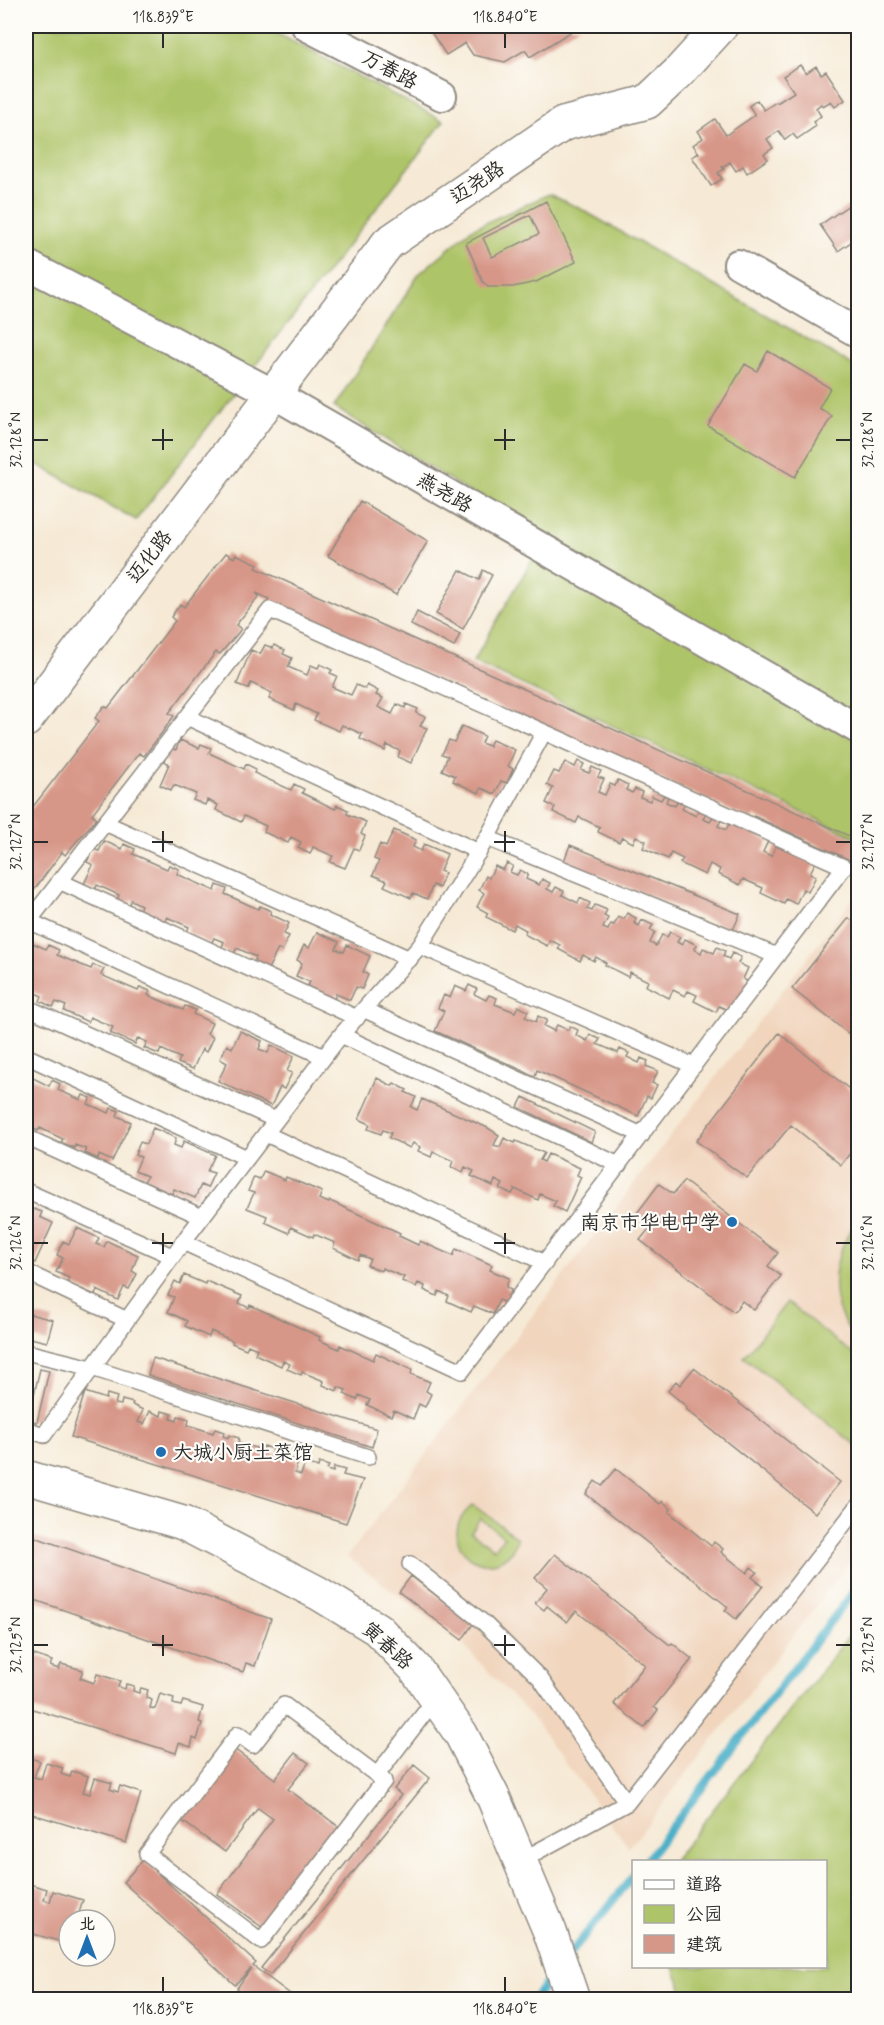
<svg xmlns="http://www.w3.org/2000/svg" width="884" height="2025" viewBox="0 0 884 2025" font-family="Mynerve,'LXGW WenKai TC',sans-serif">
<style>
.built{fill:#f1d5bd}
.green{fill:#aec468;stroke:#6c784a;stroke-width:1.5;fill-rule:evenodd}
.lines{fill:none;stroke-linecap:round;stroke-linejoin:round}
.stream{stroke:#49afc8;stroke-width:8}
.building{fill:#d79788;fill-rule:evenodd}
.service-casing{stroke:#908a80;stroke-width:18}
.minor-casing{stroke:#908a80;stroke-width:32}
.tertiary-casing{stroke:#908a80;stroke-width:36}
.service{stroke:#fff;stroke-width:15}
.minor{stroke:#fff;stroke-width:28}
.tertiary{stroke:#fff;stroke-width:33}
.ticks{fill:none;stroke:#2b2b2b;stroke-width:2}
.poi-dot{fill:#1f6fb2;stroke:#fdfcf7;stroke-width:2}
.labels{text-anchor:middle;stroke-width:4.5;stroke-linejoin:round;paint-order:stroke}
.street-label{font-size:20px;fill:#2b2b2b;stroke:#fdfcf7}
.poi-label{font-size:20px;fill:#2b2b2b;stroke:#fdfcf7;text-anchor:end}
.neatline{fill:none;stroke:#2b2b2b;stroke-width:2}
.ticks-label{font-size:15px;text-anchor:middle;fill:#2b2b2b}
</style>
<rect width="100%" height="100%" fill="#fdfcf7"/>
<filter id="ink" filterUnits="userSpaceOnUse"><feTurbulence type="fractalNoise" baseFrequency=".0167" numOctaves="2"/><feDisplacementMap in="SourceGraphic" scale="12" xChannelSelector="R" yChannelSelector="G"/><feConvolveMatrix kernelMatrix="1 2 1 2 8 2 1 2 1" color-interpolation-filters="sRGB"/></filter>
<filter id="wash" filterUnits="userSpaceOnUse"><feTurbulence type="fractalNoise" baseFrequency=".008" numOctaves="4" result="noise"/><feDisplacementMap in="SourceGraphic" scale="24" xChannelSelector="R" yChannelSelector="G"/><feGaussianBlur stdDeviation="1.35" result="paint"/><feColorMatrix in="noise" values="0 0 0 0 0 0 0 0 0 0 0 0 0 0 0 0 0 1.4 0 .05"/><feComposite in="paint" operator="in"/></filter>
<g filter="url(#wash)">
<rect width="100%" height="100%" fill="#f6ead6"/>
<path class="built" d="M858 892V1552L629 1848 530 1715 460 1642 347 1557Z"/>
<path class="green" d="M26 26H263L444 121 136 520 26 458Z
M549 194 581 209 858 368V838L473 662 544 539 334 407 419 274 472 229Z
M858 1220V1341C824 1304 830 1257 858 1220Z
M787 1302 858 1358V1447L744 1357Z
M473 1505 518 1538C498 1595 425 1543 473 1505ZM480 1518 504 1537 494 1549 471 1532Z
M858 1624V1999H686L674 1967 826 1966V1862L673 1861Z"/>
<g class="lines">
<path class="stream" d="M645 1862 858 1586
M568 1956 634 1875
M533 2000 555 1973"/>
</g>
<g id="blocks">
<path class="building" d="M427 26H580L530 57 525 50 505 62 473 55 465 43 446 55Z
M800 65 806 73 816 66 821 74 826 71 845 100 835 107 831 101 823 106 821 104 816 108 821 116 813 122 816 126 797 139 793 134 785 140 779 131 767 139 773 148 764 154 768 159 747 173 743 166 736 171 730 162 722 167 724 169 718 173 722 179 711 186 692 157 699 153 693 145 703 138 698 131 715 119 726 135 755 115 749 106 757 100 764 110 776 102 777 103 794 92 783 76Z
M858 199V237L838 251 820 225Z
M546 201 576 262 536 282 513 287H488L483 282 466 243ZM530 215 539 234 492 257 483 238Z
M768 351 830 388 819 408 832 416 795 477 708 426 745 364 757 371Z
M360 501 428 541 396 595 328 556Z
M226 553 234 558 236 554 258 564 256 568 265 572 858 840V859L854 857 852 861 754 816 752 820 267 603 269 599 256 593 259 596 236 625 241 629 238 633 220 654 216 652 169 713 174 716 161 734 144 756 139 753 92 814 97 818 65 855 62 852 26 901V809L28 806 31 809 39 799 99 721 95 718 104 706 108 708 175 621 171 617 180 604 184 607Z
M460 570 479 580 483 570 492 575 463 629 436 614Z
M417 612 460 634 454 647 411 625Z
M265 645 273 648 274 645 285 650 283 654 292 658 288 667 307 675 311 665 318 668 320 664 332 670 330 673 337 676 332 687 351 695 356 685 365 689 367 685 378 691 376 695 383 698 378 707 392 714 397 704 405 708 406 704 418 709 416 713 425 717 420 726 427 728 411 763 398 757 400 751 387 745 385 751 360 739 362 734 342 725 339 731 314 720 317 714 296 704 294 710 269 699 272 693 251 683 248 689 237 684 251 650 260 654Z
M462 726 484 736 481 743 489 746 492 740 515 750 508 766 513 769 507 783 501 781 495 794 481 788 479 793 453 781 455 776 442 770 448 756 442 754 449 740 454 742Z
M180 740 199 748 201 744 211 748 209 753 244 769 246 764 256 769 254 773 291 790 294 784 304 789 302 793 335 809 337 805 348 810 347 814 366 822 361 834 365 836 359 850 354 848 345 868 330 862 333 856 313 847 310 854 298 848 301 842 291 837 288 843 264 832 266 826 244 816 241 822 216 810 218 805 207 800 205 805 193 800 196 794 174 785 171 790 160 785 169 764 164 761 170 748 176 750Z
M578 761 584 764 581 770 589 773 592 767 601 771 598 777 604 779 598 792 605 795 610 784 615 786 618 780 628 785 626 790 632 793 635 789 642 792 640 797 650 801 652 796 661 800 664 795 668 797 666 802 675 806 677 802 684 805 682 809 696 816 699 809 706 812 703 819 710 822 713 816 721 820 718 826 726 830 729 824 748 832 750 826 756 835 768 841 763 852 771 856 776 846 780 848 783 842 816 861 810 873 816 876 808 892 803 889 796 904 786 899 784 904 761 893 763 888 743 879 740 885 718 874 720 869 710 864 705 875 680 863 683 859 671 853 668 859 643 848 646 841 636 836 633 843 622 837 619 842 598 832 600 827 579 817 576 823 553 812 555 807 546 803 553 788 547 785 554 771 559 773 565 762 575 767Z
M394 830 416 840 413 847 421 851 424 844 447 854 440 871 445 873 439 888 433 885 427 899 413 893 411 898 384 886 387 881 373 875 379 861 374 859 380 844 386 847Z
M104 841 122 849 124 844 135 849 133 854 167 869 169 865 179 869 177 874 215 891 217 885 227 889 225 894 258 909 260 906 271 911 270 914 289 923 284 934 289 936 282 951 278 949 268 969 254 963 256 957 237 948 233 955 221 949 224 942 214 938 211 944 187 932 189 927 167 917 164 922 139 911 141 905 131 900 128 906 117 901 119 895 97 885 95 891 83 886 93 865 87 862 93 849 99 851Z
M570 845 740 914 733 930 564 861Z
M507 863 513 866 510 872 517 875 520 870 528 874 526 879 539 885 542 879 550 883 547 889 553 892 556 887 564 891 562 895 578 903 580 898 590 903 587 909 592 911 595 905 607 910 604 916 608 918 603 928 608 930 611 924 614 925 618 917 624 919 627 913 636 918 634 923 639 926 642 920 653 925 650 930 655 932 650 943 656 946 662 935 667 937 670 932 680 937 677 942 682 945 685 939 697 945 694 949 701 953 703 948 714 953 717 947 725 951 723 956 729 959 732 953 741 957 738 963 748 968 743 979 751 983 730 1011 719 1006 716 1012 694 1001 697 995 688 991 685 996 673 990 669 998 646 986 648 981 630 972 628 977 605 965 606 963 596 957 594 961 583 955 580 961 558 949 560 945 550 940 547 946 524 934 526 930 515 924 512 930 486 917 488 913 477 907 484 893 479 890 486 876 489 878 495 866 503 870Z
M849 918 858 925V1041L792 989Z
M317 932 339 942 336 949 344 952 347 945 370 956 363 972 368 975 362 989 356 987 350 1000 336 994 334 999 307 987 310 982 296 976 302 963 297 960 304 945 309 948Z
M26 940 46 949 48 945 59 950 57 955 91 969 93 965 104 969 101 975 138 991 140 987 150 991 148 995 183 1010 185 1006 195 1010 193 1014 212 1023 207 1034 213 1037 206 1052 202 1049 193 1069 178 1063 180 1058 161 1049 159 1054 144 1048 147 1042 138 1038 135 1044 110 1033 113 1027 90 1017 88 1022 64 1011 66 1006 56 1002 53 1007 40 1001 42 996 26 989Z
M469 985 477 989 474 994 486 1000 489 995 497 998 495 1004 515 1012 518 1006 528 1011 525 1017 536 1022 538 1016 547 1020 544 1026 554 1031 557 1025 568 1030 570 1026 578 1030 576 1035 587 1041 590 1035 600 1039 597 1044 618 1053 620 1049 629 1053 627 1057 639 1063 641 1058 648 1061 646 1066 658 1071 652 1083 657 1085 651 1098 647 1096 638 1116 537 1070 535 1076 435 1031 444 1011 438 1008 444 995 450 998 455 986 466 991Z
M240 1031 262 1041 259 1049 268 1053 271 1045 294 1056 287 1071 292 1073 284 1089 280 1087 271 1106 218 1081 227 1063 220 1059 227 1045 232 1048Z
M779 1033 858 1096V1143L841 1165 791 1125 747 1178 696 1141Z
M26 1068 32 1071 29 1076 49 1086 52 1080 60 1084 58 1090 81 1100 83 1095 91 1098 88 1104 109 1113 111 1108 119 1111 117 1116 131 1122 112 1161 99 1155 98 1159 85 1153 86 1149 75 1145 74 1148 61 1142 63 1139 40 1128 38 1131 26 1125Z
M377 1078 392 1086 394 1083 407 1090 405 1092 416 1097 411 1107 417 1110 422 1099 488 1128 499 1135 494 1145 500 1147 504 1138 515 1143 516 1141 544 1153 540 1160 544 1162 548 1154 580 1168 577 1175 581 1177 565 1212 553 1206 556 1201 540 1194 538 1200 515 1189 512 1194 500 1189 503 1184 495 1180 493 1186 471 1176 474 1171 465 1167 463 1172 451 1167 453 1161 433 1152 431 1157 418 1151 420 1147 413 1143 410 1148 389 1138 391 1133 383 1130 381 1134 368 1129 370 1124 359 1119Z
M523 1097 595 1132 591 1142 518 1107Z
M153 1128 176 1138 174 1145 181 1148 184 1141 215 1155 207 1171 214 1173 207 1188 201 1185 195 1198 174 1189 172 1194 144 1182 147 1176 135 1171 141 1157 135 1155 140 1142 146 1144Z
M264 1171 285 1180 286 1177 322 1192 319 1199 329 1203 330 1201 400 1233 399 1236 418 1245 420 1241 453 1256 456 1249 492 1265 490 1270 509 1278 506 1287 511 1290 505 1303 499 1300 493 1314 474 1306 471 1312 447 1301 449 1296 439 1291 437 1296 424 1290 425 1286 418 1283 416 1287 402 1281 404 1277 382 1268 381 1271 367 1265 370 1259 360 1255 358 1260 333 1248 335 1243 314 1234 313 1237 291 1227 289 1233 265 1222 267 1216 247 1208 254 1193 248 1191 254 1177 260 1179Z
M684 1181 778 1253 768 1266 781 1276 754 1310 742 1301 734 1312 640 1240 652 1225 637 1213 659 1184 673 1194Z
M34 1209 42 1212 40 1217 53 1223 35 1263 26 1258V1212L32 1214Z
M77 1228 99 1238 96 1244 104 1247 107 1241 138 1255 132 1271 137 1274 129 1289 124 1287 118 1300 97 1290 95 1295 67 1283 69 1278 56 1272 63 1258 57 1255 63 1241 69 1244Z
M184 1275 205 1284 206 1281 242 1296 239 1303 249 1308 250 1305 320 1337 319 1340 339 1349 340 1345 373 1360 376 1353 412 1370 411 1374 430 1382 426 1391 431 1394 425 1407 419 1404 413 1419 394 1410 391 1416 367 1405 370 1400 359 1395 357 1400 344 1394 346 1390 338 1387 337 1391 323 1385 324 1381 302 1372 301 1375 287 1369 290 1364 283 1361 281 1366 255 1354 257 1349 248 1345 246 1349 232 1343 233 1341 211 1331 209 1337 185 1326 187 1321 168 1312 174 1297 168 1295 175 1281 180 1284Z
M26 1313 53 1320 47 1342 26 1337Z
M153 1358 377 1429 372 1447 148 1375Z
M694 1368 840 1482 815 1513 686 1409 687 1407 668 1391 676 1381 680 1385Z
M40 1369 49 1371 37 1422 28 1420Z
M85 1392 106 1399 107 1394 117 1397 115 1404 121 1405 122 1400 133 1403 132 1405 143 1410 138 1422 144 1424 150 1411 161 1416 162 1411 172 1414 171 1419 177 1421 178 1416 189 1419 188 1425 213 1433 215 1429 224 1432 223 1436 228 1438 229 1435 239 1438 238 1443 263 1450 264 1446 273 1449 272 1453 279 1455 280 1450 291 1453 289 1458 298 1461 295 1473 301 1475 305 1463 318 1467 319 1463 329 1466 327 1470 333 1472 334 1467 345 1470 343 1475 363 1480 346 1523 71 1437Z
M616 1469 660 1504 663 1501 671 1509 669 1512 711 1546 714 1542 723 1549 721 1552 747 1573 751 1567 757 1572 752 1577 763 1586 736 1619 725 1610 728 1607 586 1494 595 1481 602 1486Z
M26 1534 271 1619 255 1666 246 1663 243 1672 26 1597Z
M555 1554 670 1645 672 1643 692 1659 654 1707 658 1710 644 1728 614 1704 645 1665 576 1611 567 1622 547 1606 544 1610 535 1603 547 1588 535 1578Z
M411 1576 473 1624 462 1640 399 1592Z
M31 1654 52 1661 50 1666 59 1669 61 1664 83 1670 80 1678 94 1683 97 1674 120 1681 118 1687 125 1689 126 1684 134 1686 133 1691 139 1693 141 1688 148 1690 146 1698 152 1700 150 1708 155 1709 160 1694 174 1698 173 1704 181 1706 183 1701 203 1707 199 1722 202 1723 197 1740 193 1738 191 1747 179 1743 176 1753 26 1707V1660L29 1661Z
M234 1749 275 1779 295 1753 309 1763 288 1789 339 1827 263 1928 217 1894 273 1819 258 1808 225 1852 181 1820Z
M26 1757 40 1761 34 1777 41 1779 46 1763 63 1768 61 1774 70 1777 72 1771 88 1776 83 1792 90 1794 95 1778 112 1783 110 1789 118 1792 120 1786 141 1793 126 1843 26 1812Z
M414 1765 430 1778 270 1975 261 1968 401 1795 394 1789Z
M143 1860 256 1963 253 1966 298 2000H252L237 1988 251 1968 235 1985 123 1882Z
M26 1883 47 1889 44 1900 50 1902 53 1891 83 1900 77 1920H69V1944L26 1932Z"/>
</g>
</g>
<g filter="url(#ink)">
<use href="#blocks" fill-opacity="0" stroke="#908a80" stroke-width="1.5"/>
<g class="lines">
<g class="service-casing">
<path id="service" d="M187 717 479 852
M105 823 410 959
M487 838 777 956
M59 881 357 1018
M29 921 324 1057
M26 925 270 610 544 732
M420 946 694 1066
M26 1007 276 1120
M365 1010 642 1135
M341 1035 619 1165
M26 1056 247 1158
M266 1134 545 1263
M26 1137 202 1217
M26 1191 172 1256
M26 1272 127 1320
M26 1352 92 1368 368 1457
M26 1429 44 1435 183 1242 341 1035 420 946 487 838 544 732 844 867 462 1371 183 1242
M410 1564 484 1623 540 1678 627 1803
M377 1775 384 1781 261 1941 147 1854 238 1734 253 1745 284 1705 377 1775 436 1698
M520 1861 627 1803 858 1506"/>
</g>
<g class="minor-casing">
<path id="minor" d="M306 26 442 96
M26 264 272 393 858 729
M738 264 858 333"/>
</g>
<g class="tertiary-casing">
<path id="tertiary" d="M26 720 388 243 563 124 647 102 678 73 721 26
M26 1477 183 1523 318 1593 377 1629 415 1668 461 1734 494 1799 550 1932 573 2000"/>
</g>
<use href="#service" class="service"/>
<use href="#minor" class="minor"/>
<use href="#tertiary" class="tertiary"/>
</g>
</g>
<path class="ticks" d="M163 33V48M505 33V48M163 429V450M505 429V450M33 440H48M152 440H173M494 440H515M836 440H851M163 831V852M505 831V852M33 842H48M152 842H173M494 842H515M836 842H851M163 1233V1254M505 1233V1254M33 1243H48M152 1243H173M494 1243H515M836 1243H851M163 1635V1656M505 1635V1656M33 1645H48M152 1645H173M494 1645H515M836 1645H851M163 1977V1992M505 1977V1992"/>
<g class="poi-dot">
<circle cx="732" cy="1222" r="6"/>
<circle cx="161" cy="1452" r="6"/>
</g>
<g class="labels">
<g class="street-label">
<text transform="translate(390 69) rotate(28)" y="7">万春路</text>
<text transform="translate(477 182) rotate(-34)" y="7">迈尧路</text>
<text transform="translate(445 492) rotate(30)" y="7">燕尧路</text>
<text transform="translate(149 556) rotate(-53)" y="7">迈化路</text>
<text transform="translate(388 1645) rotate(42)" y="7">寅春路</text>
</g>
<g class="poi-label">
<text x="720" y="1229">南京市华电中学</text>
<text x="173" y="1459" text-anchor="start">大城小厨土菜馆</text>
</g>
</g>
<rect width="884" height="2025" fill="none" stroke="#fdfcf7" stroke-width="66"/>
<rect x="632" y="1860" width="195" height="108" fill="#fdfcf7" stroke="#a9a8a5" stroke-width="1.5"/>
<rect x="644" y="1880" width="30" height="9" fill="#ffffff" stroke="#a9a8a5" stroke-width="1.5"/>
<text x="686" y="1890" font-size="18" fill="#2b2b2b">道路</text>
<rect x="644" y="1905" width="30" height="18" fill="#aec468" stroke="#a9a8a5" stroke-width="1.5"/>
<text x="686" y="1920" font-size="18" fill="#2b2b2b">公园</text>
<rect x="644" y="1935" width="30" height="18" fill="#d79788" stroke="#a9a8a5" stroke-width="1.5"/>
<text x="686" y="1950" font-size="18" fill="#2b2b2b">建筑</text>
<g transform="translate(87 1938)"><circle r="28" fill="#fdfcf7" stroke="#a9a8a5" stroke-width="1.5"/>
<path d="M0-4.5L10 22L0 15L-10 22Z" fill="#1f6fb2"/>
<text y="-9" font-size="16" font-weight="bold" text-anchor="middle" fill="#2b2b2b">北</text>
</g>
<rect x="33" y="33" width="818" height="1959" class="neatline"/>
<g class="ticks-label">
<text x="163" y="22">118.839°E</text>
<text x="505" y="22">118.840°E</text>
<text transform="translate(16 440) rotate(-90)" y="5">32.128°N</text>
<text transform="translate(868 440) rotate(-90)" y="5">32.128°N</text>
<text transform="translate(16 842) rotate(-90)" y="5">32.127°N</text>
<text transform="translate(868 842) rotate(-90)" y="5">32.127°N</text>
<text transform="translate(16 1243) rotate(-90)" y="5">32.126°N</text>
<text transform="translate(868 1243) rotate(-90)" y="5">32.126°N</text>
<text transform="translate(16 1645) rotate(-90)" y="5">32.125°N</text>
<text transform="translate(868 1645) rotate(-90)" y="5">32.125°N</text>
<text x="163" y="2014">118.839°E</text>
<text x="505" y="2014">118.840°E</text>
</g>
</svg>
